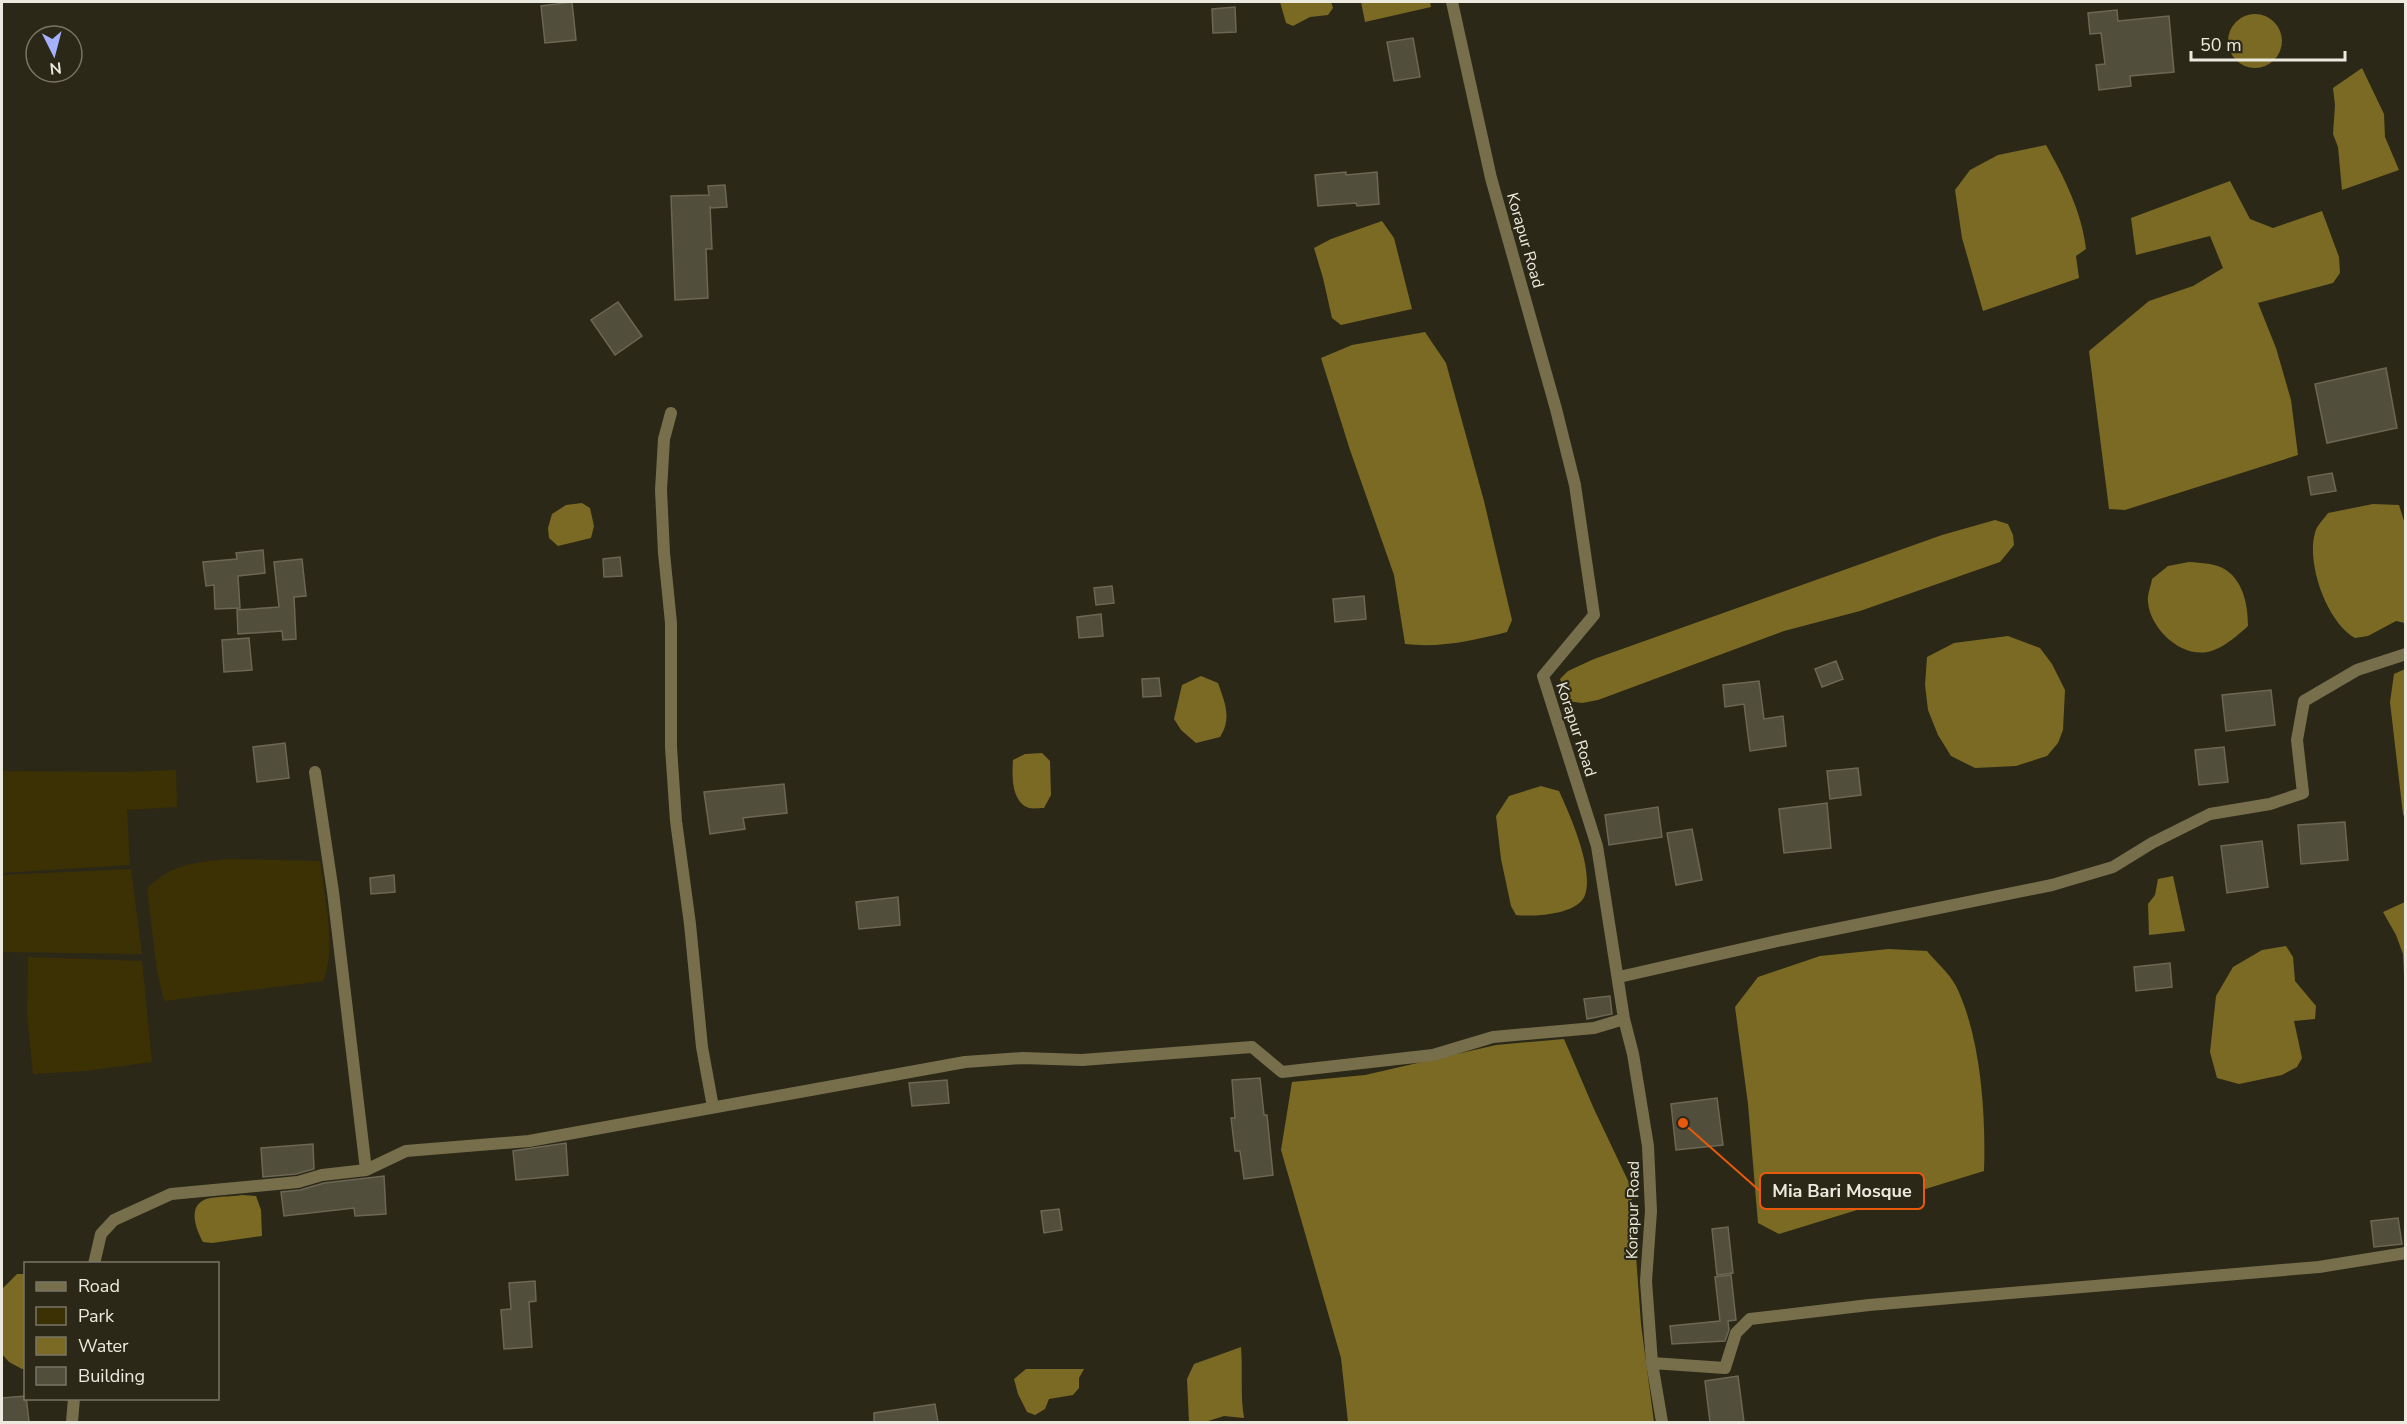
<svg xmlns="http://www.w3.org/2000/svg" width="2407" height="1424" viewBox="0 0 2407 1424" font-family="'Nunito Sans',sans-serif">
<style>
.green{fill:#3b3104}
.water{fill:#7a6a23}
.building{fill:#524e3c;stroke:#6b6754;stroke-width:1.5}
.lines{fill:none;stroke-linecap:round;stroke-linejoin:round}
.minor{stroke:#776f4c;stroke-width:12}
.labels{text-anchor:middle;stroke-width:4.5;stroke-linejoin:round;paint-order:stroke}
.street-label{font-size:16px;fill:#ece9de;stroke:#2c2817}
.leader{fill:none;stroke:#e8590c;stroke-width:2}
.callout-dot{fill:#e8590c;stroke:#2c2817;stroke-width:2}
.callout{fill:#2c2817;stroke:#e8590c;stroke-width:2}
.callout-label{font-size:18px;text-anchor:middle;font-weight:bold;fill:#ece9de}
</style>
<rect width="100%" height="100%" fill="#2c2817"/>
<path class="green" d="M176 770 177 807 127 810 130 865 2 873V771L123 772Z
M228 859 320 861C324 895 337 949 323 981L164 1001 157 971 147 889C170 864 196 862 228 859Z
M131 869 142 954 2 952V875Z
M28 957 142 961 152 1062 86 1071 33 1074 27 1017Z"/>
<path class="water" d="M1280 2H1331L1333 8 1328 15 1310 17 1293 26 1286 23Z
M1361 2H1430L1431 7 1365 22Z
M2228 41a27 27 0 1 1 54 0a27 27 0 1 1-54 0Z
M2362 68 2384 114 2385 137 2399 170 2342 190 2338 147 2333 134 2335 105 2333 88Z
M2046 145C2064 177 2082 212 2086 249L2076 256 2079 278 1983 311 1962 238 1955 190 1970 170 1998 155Z
M2230 181 2250 219 2273 228 2322 211 2339 257 2340 273 2333 283 2258 303 2276 348 2291 400 2298 455 2125 510 2109 509 2089 351 2149 301 2193 286 2223 268 2210 236 2136 255 2131 218Z
M1382 221 1394 238 1412 309 1341 325 1332 318 1323 278 1314 248 1331 239Z
M1425 332 1446 363 1484 501 1512 620 1507 632C1472 641 1440 648 1405 644L1394 575 1350 450 1321 358 1352 345Z
M582 503 590 508 594 526 591 538 558 546 549 538 548 528 552 514 566 505Z
M2373 504 2399 505 2405 524V623L2396 621 2368 636 2355 638C2327 623 2306 563 2315 533 2316 526 2324 519 2328 513Z
M1995 520 2008 524 2013 535 2014 545 2000 562 1860 611 1784 631 1598 700 1582 703 1567 701 1560 679 1568 671 1594 659 1942 535Z
M2189 562C2201 563 2216 563 2226 570 2244 582 2248 607 2248 626 2238 635 2227 645 2214 650 2185 662 2150 630 2148 602 2147 595 2151 586 2152 579L2168 566Z
M2008 636 2040 648 2052 664 2065 690 2063 730 2058 743 2047 756 2016 766 1975 768 1951 756 1938 735 1928 710 1925 685 1927 657 1954 643Z
M2405 669V819L2403 814 2390 702 2394 674Z
M1201 676 1218 683C1225 703 1232 718 1220 737L1196 743 1181 730 1174 719 1182 685Z
M1042 753 1050 761 1051 795 1044 808C1040 808 1033 809 1029 808 1011 802 1012 775 1013 760L1025 754Z
M1541 786 1559 791C1570 815 1594 869 1585 895 1578 915 1533 917 1516 915L1511 906 1501 859 1496 816 1509 796Z
M2173 876 2185 931 2149 935 2148 904 2155 895 2158 879Z
M2405 902V995L2403 954 2396 935 2383 912Z
M2286 946 2293 957 2295 981 2316 1006 2315 1019 2294 1021 2302 1058 2297 1067 2282 1075 2239 1084 2217 1078 2210 1052 2216 996 2233 967 2262 950Z
M1889 949 1927 951C1936 962 1949 973 1956 986 1981 1037 1986 1115 1984 1171L1779 1234 1758 1223 1748 1104 1735 1007 1758 977 1820 956Z
M1564 1039 1594 1109 1631 1187 1641 1324 1654 1422H1348L1341 1358 1281 1150 1292 1082 1365 1075 1496 1045Z
M242 1195 256 1196 261 1210 262 1236 212 1243 203 1242C197 1231 187 1208 204 1200 211 1196 233 1197 242 1195Z
M17 1274H26V1368L22 1369 9 1362 2 1354V1289Z
M1241 1347C1243 1371 1240 1394 1244 1418L1224 1416 1205 1422H1189L1187 1379 1194 1364Z
M1026 1369H1084L1079 1378V1388L1073 1395 1049 1399 1045 1409 1035 1415 1027 1412 1018 1394 1014 1379Z"/>
<path class="building" d="M572 2 576 40 545 43 541 6Z
M1235 7 1236 32 1213 33 1212 9Z
M2117 10 2118 21 2169 16 2174 72 2130 76 2131 86 2099 90 2096 65 2105 64 2101 33 2090 34 2088 13Z
M1413 38 1420 77 1394 81 1387 42Z
M1346 172V175L1377 172 1379 204 1357 206 1356 203 1318 206 1315 175Z
M725 185 727 207 710 208V206L712 249H706L708 298 675 300 671 196 709 195 708 186Z
M618 302 642 336 615 355 591 320Z
M2386 368 2397 428 2327 443 2315 384Z
M2332 473 2336 491 2311 495 2308 477Z
M263 550 265 573 238 576 240 608 215 609 214 585 206 586 203 562 237 559 236 553Z
M620 557 622 576 604 577 603 559Z
M302 559 306 596 294 597 296 639 283 640 282 631 238 634 237 610 279 607 274 562Z
M1112 586 1114 603 1096 605 1094 588Z
M1364 596 1366 619 1335 622 1333 599Z
M1101 614 1103 636 1079 638 1077 617Z
M249 638 252 670 224 672 222 640Z
M1836 661 1843 679 1822 687 1815 669Z
M1159 678 1161 696 1143 697 1142 679Z
M1759 681 1764 719 1783 716 1786 746 1750 751 1744 704 1725 707 1723 685Z
M2271 690 2275 725 2226 731 2222 695Z
M285 743 289 778 257 782 253 747Z
M2224 747 2228 782 2199 785 2195 750Z
M1858 768 1861 795 1830 799 1827 771Z
M784 784 787 813 743 818 745 829 710 834 704 792Z
M1827 803 1831 848 1784 853 1779 809Z
M1658 807 1662 837 1609 845 1605 815Z
M2345 822 2348 860 2301 864 2298 825Z
M1692 829 1702 880 1676 885 1667 833Z
M2262 841 2268 887 2227 893 2221 846Z
M394 875 395 892 371 894 370 878Z
M898 897 900 925 859 929 856 902Z
M2170 963 2172 987 2136 991 2134 967Z
M1610 996 1612 1014 1587 1019 1584 999Z
M1260 1078 1264 1115H1267L1273 1175 1244 1179 1240 1151H1235L1231 1118H1235L1232 1080Z
M947 1080 949 1103 912 1106 909 1083Z
M1717 1098 1723 1145 1676 1150 1671 1104Z
M566 1143 568 1175 516 1180 513 1151Z
M313 1144 314 1169 296 1174 263 1177 261 1148Z
M384 1176 386 1214 355 1216 354 1208 284 1216 281 1192 300 1190 324 1183Z
M1059 1209 1062 1230 1044 1233 1041 1211Z
M2398 1218 2402 1244 2374 1247 2371 1221Z
M1728 1227 1733 1273 1717 1275 1712 1229Z
M1731 1275 1736 1320 1728 1321 1729 1330 1725 1341 1672 1344 1670 1326 1720 1321 1715 1277Z
M535 1281 536 1301 529 1302 532 1347 504 1349 501 1310 511 1309 509 1283Z
M1738 1376 1744 1422H1710L1705 1381Z
M26 1396 29 1422H2V1398Z
M935 1404 938 1422H874V1413Z"/>
<g class="lines">
<path class="minor" d="M1452 2 1491 178 1556 409 1575 485 1594 615 1543 676 1597 846 1624 1019 1633 1054 1648 1146 1651 1211 1646 1281 1652 1363 1662 1422
M671 413 664 439 661 490 664 553 671 623V747L676 821 690 924 702 1047 713 1107
M315 772 333 892 366 1170
M1619 977 1782 940 2052 885 2113 867 2152 843 2210 814 2270 804 2303 793 2297 740 2304 701 2357 670 2406 654
M94 1264 101 1234 114 1220 171 1194 298 1182 322 1175 366 1170 406 1151 529 1141 965 1062 1023 1058 1082 1060 1252 1047 1282 1072 1433 1055 1493 1037 1594 1028 1624 1019
M1652 1363 1725 1368 1736 1333 1750 1319 1869 1305 2319 1267 2406 1253
M72 1422 74 1398"/>
</g>
<g class="labels">
<g class="street-label">
<text transform="translate(1526 240) rotate(74)" y="6">Korapur Road</text>
<text transform="translate(1577 729) rotate(72)" y="6">Korapur Road</text>
<text transform="translate(1632 1210) rotate(-89)" y="6">Korapur Road</text>
</g>
</g>
<path class="leader" d="M1683 1123L1760 1191"/>
<circle class="callout-dot" cx="1683" cy="1123" r="6"/>
<rect class="callout" x="1760" y="1173" width="164" height="36" rx="6"/>
<g class="callout-label">
<text x="1842" y="1197">Mia Bari Mosque</text>
</g>
<rect width="2407" height="1424" fill="none" stroke="#ece9de" stroke-width="6"/>
<rect x="24" y="1262" width="195" height="138" fill="#2c2817" stroke="#797567" stroke-width="1.5"/>
<rect x="36" y="1282" width="30" height="9" fill="#776f4c" stroke="#797567" stroke-width="1.5"/>
<text x="78" y="1292" font-size="18" fill="#ece9de">Road</text>
<rect x="36" y="1307" width="30" height="18" fill="#3b3104" stroke="#797567" stroke-width="1.5"/>
<text x="78" y="1322" font-size="18" fill="#ece9de">Park</text>
<rect x="36" y="1337" width="30" height="18" fill="#7a6a23" stroke="#797567" stroke-width="1.5"/>
<text x="78" y="1352" font-size="18" fill="#ece9de">Water</text>
<rect x="36" y="1367" width="30" height="18" fill="#524e3c" stroke="#797567" stroke-width="1.5"/>
<text x="78" y="1382" font-size="18" fill="#ece9de">Building</text>
<g transform="translate(54 54) rotate(174)"><circle r="28" fill="#2c2817" stroke="#797567" stroke-width="1.5"/>
<path d="M0-4.5L10 22L0 15L-10 22Z" fill="#a4b1fc"/>
<text y="-9" font-size="16" font-weight="bold" text-anchor="middle" fill="#ece9de">N</text>
</g>
<path d="M2191 51v9h154v-9" fill="none" stroke="#ece9de" stroke-width="3"/>
<text x="2200" y="51" font-size="18" fill="#ece9de" stroke="#2c2817" stroke-width="4.5" paint-order="stroke">50 m</text>
</svg>
